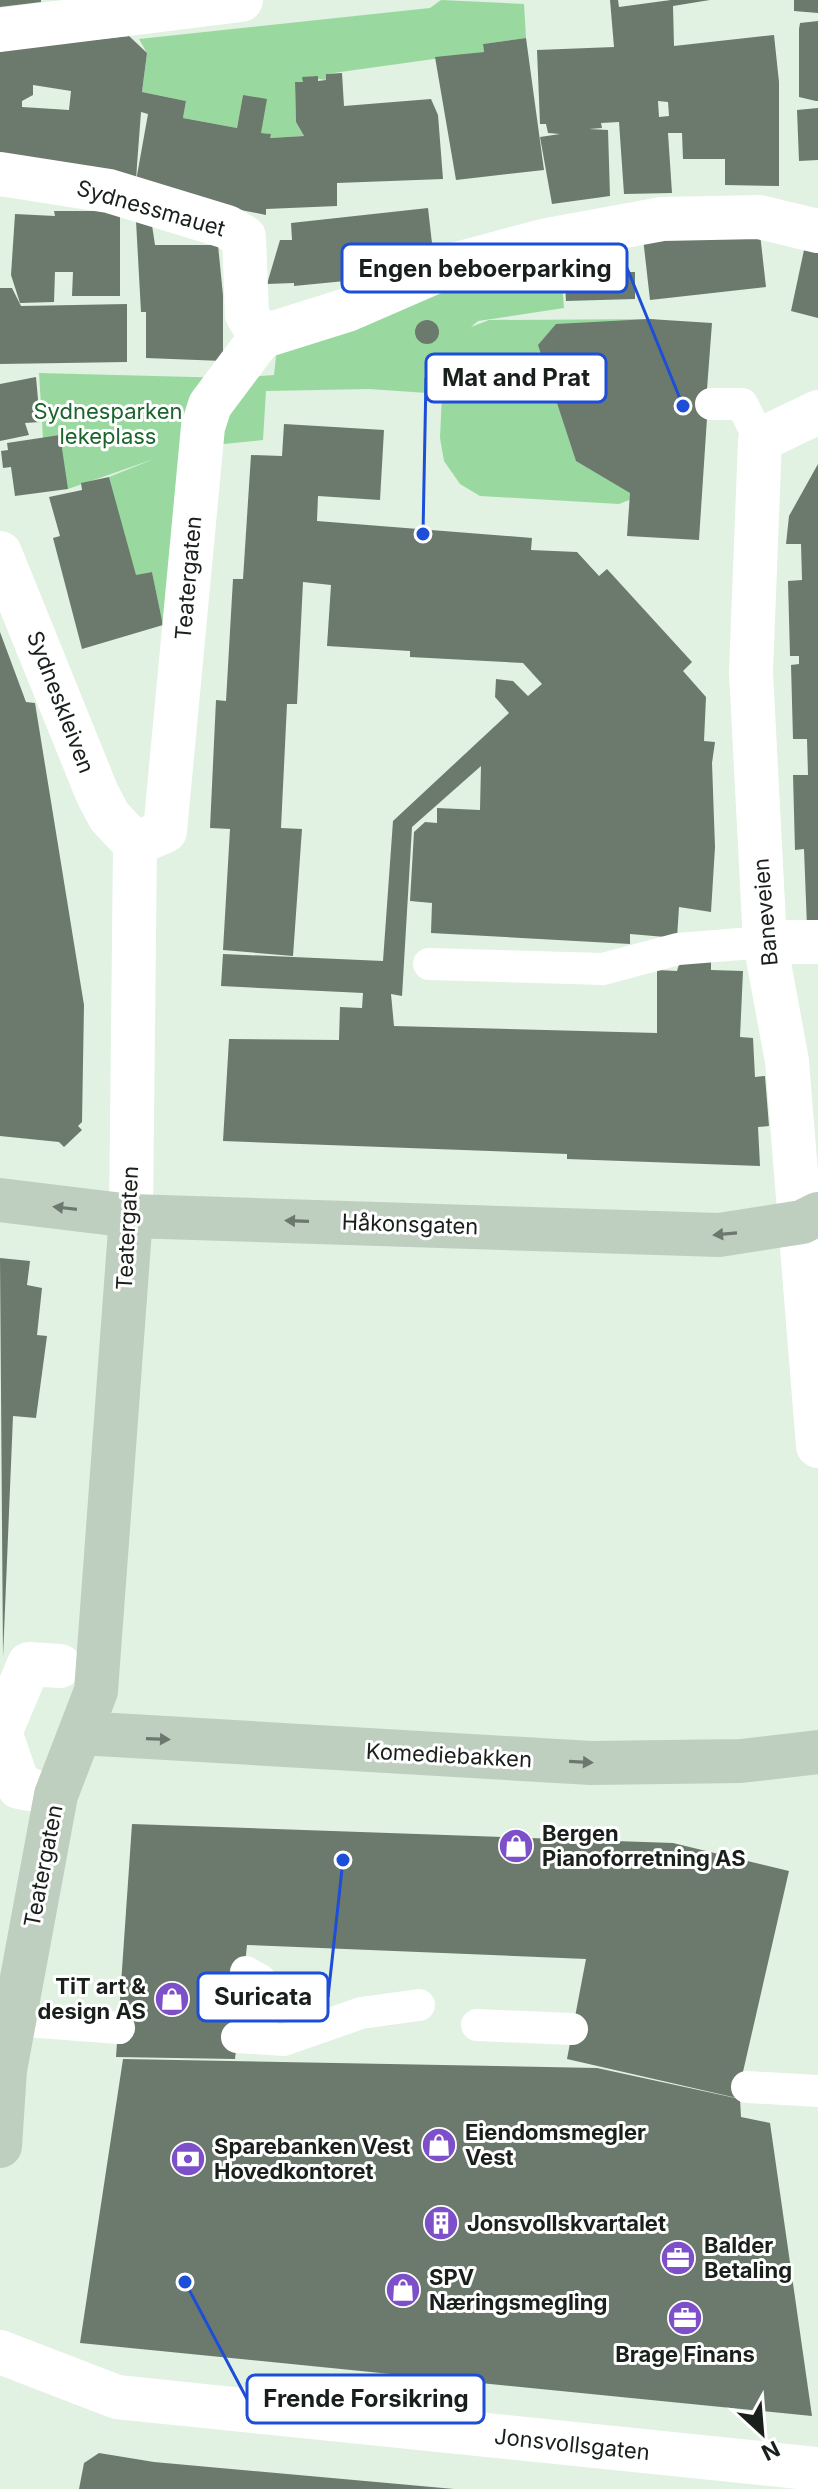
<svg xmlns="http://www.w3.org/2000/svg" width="818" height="2489" viewBox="0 0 818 2489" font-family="Inter,sans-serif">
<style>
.green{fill:#99d9a0}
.building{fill:#6c7a6d;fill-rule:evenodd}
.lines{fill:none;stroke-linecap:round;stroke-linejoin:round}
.service{stroke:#fff;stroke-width:32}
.pedestrian{stroke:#fff;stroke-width:44}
.minor{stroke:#fff;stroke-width:44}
.secondary{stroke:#becfc0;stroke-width:44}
.oneway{fill:#6c776d}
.labels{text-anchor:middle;stroke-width:6;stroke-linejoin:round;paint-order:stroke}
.street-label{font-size:22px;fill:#191f1a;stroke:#fff}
.park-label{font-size:22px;fill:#1b642b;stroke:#fff}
.poi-label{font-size:22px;font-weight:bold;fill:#191f1a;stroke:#fff;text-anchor:start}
.leader{fill:none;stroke:#1d4ed8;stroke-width:3}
.callout-dot{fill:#1d4ed8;stroke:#fff;stroke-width:3}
.callout{fill:#fff;stroke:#1d4ed8;stroke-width:3}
.callout-label{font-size:24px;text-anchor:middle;font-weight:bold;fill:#191f1a}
</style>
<rect width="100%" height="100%" fill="#e1f1e2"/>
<path class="green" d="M441 0 524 4 526 38 483 44 484 52 326 74V80L303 77V82L295 83 296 122 304 136 270 138V134L261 133 243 95 237 128 183 118 186 101 142 92 147 53 139 39 430 8Z
M559 245 564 308 478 321 471 327 489 320 654 319 661 324 639 496 619 504 480 496 460 484 444 461 440 438 442 394 369 389 266 391 263 440 184 448 163 625 152 572 130 577 109 477 154 459 68 489 43 438 39 373 231 378 274 375 278 338Z"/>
<path class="building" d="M0 0H41V2L0 7Z
M610 0H618L619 7 671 0H710L673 6 674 46 774 35 779 82V186L725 185V159H683L682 133H668L672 193 624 194 619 122 601 123 602 128 589 129 608 130 610 196 552 204 540 137 560 134 548 133 546 124H540L537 50 614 47ZM658 101 668 102 669 116 659 117Z
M794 0H818V13L794 11Z
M818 21V101H816L799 97V29L800 23Z
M129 36 147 53 142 92 186 101 183 118 237 128 243 95 267 99 261 133 271 134 270 138 304 136 296 122 295 82H303L302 77 318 76V81L326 80V74L342 73 344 106 431 99 438 115 443 179 337 183V206L266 209V215L0 162V50ZM33 85 71 91 69 110 22 107V101L33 95ZM141 112 148 114 136 181 137 165Z
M526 38 544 170 456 180 435 57 484 52 483 44Z
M818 108V160L799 161 797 110Z
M428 208 433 252 374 258 376 278 294 286V283L267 284 280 240H292L291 223Z
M54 211H120V296H72L73 272H55L54 302 20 303 11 275 15 214 55 216Z
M136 221 152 225 155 245H218L223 295V361L146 358V312H141Z
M759 225 766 287 650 300 643 238Z
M604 244 605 272H635V299L566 301 563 249Z
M804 250 818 253V318L791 311Z
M0 288H12L21 306 127 304V362L0 364Z
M649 319 712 323 707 389 712 397 707 418 699 540 627 536 630 493 576 461 538 345 556 324Z
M415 332a12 12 0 1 1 24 0a12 12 0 1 1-24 0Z
M36 377 40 422 25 423 29 435 0 441V384Z
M284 424 384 430 380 500 318 496 317 521 532 538 531 550 577 552 599 576 607 569 692 662 683 671 706 697 704 741 715 742 712 763 715 847 711 912 679 907 677 938 630 934V944L431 933 432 903 410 901 414 832 425 822 437 823V808L480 810 481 766 412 827 402 996 391 994 394 1026 657 1033V970L677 971 681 958H711V970L743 971 740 1037 753 1038 755 1077 765 1076 769 1126 758 1127 760 1166 567 1159V1154L223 1141 229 1039 339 1040 340 1007 362 1008 363 993 221 986 223 954 383 961 393 821 509 713 495 697 496 679 513 681 528 696 542 684 523 663 410 657V651L327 646 331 585 303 582 297 704H287L281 828 302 829 293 956 223 950 230 829 210 828 216 700 226 701 233 579H243L251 455 282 456Z
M60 435 68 489 15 496 11 467 3 468 1 451 8 450 7 443Z
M818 464V927H807L804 849 795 850 793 775H808L807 739H793L791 665 799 664V656H790L788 581 802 580 801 544H786L789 516Z
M109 477 136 575 152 572 163 625 82 649 53 538 60 536 49 497 82 490 81 483Z
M0 632 26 702 35 703 84 1005 82 1122 78 1126 82 1130 64 1147 59 1142 0 1136Z
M0 1258 30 1261 27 1285 42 1288 37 1335 47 1336 36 1418 13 1416 3 1657Z
M132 1824 673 1843 789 1871 737 2098 567 2059 586 1959 247 1945 235 2059 116 2057Z
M123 2059 597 2068 740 2099 741 2117 770 2123 812 2416 80 2343Z
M99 2453 154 2462 454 2489H79L84 2463Z"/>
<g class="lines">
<path class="service" d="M711 404H742L760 440
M429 964 603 969 678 949 765 942
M246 1972 260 1980 265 1995 259 2038
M13 2020 119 2028
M477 2025 572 2029
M237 2037 284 2040 361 2013 419 2005
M747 2087 818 2091"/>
<path class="pedestrian" d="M0 30 241 0
M0 174 109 191 227 227 244 237 247 315 261 337 347 310 446 267 543 241 662 219 759 217 818 231
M765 942H818
M0 1732 19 1787 29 1789
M0 1733 29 1664 60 1666
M0 2352 117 2397 818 2469"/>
<path class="minor" d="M818 412 760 440 751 672 765 942 787 1061 818 1446
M0 553 97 793 109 816 135 844
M135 844 165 831 203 427 210 405 261 337
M131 1216 135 844"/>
<path class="secondary" d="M0 1200 131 1216 719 1235 802 1222 818 1214
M80 1733 591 1763 741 1761 818 1752
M0 2146 5 2070 56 1795 96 1691 131 1216"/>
</g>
<defs><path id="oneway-solid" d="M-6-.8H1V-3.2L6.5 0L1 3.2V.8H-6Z" transform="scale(2)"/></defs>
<g class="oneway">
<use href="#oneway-solid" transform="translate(65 1208) rotate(-173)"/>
<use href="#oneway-solid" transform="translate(297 1221) rotate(-178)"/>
<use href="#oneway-solid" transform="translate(725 1234) rotate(175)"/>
<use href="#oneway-solid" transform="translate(158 1739) rotate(2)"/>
<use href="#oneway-solid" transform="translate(581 1762) rotate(3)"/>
</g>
<defs>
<g id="shop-disc" transform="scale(1.8)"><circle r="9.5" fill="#7d4fc8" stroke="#fff"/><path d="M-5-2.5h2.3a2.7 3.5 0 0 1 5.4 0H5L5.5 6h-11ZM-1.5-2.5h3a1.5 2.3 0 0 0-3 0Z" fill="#fff"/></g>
<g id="bank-disc" transform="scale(1.8)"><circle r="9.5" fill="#7d4fc8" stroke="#fff"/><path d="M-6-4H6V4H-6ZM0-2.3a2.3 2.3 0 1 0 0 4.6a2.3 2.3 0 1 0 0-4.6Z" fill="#fff"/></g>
<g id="building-disc" transform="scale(1.8)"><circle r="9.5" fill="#7d4fc8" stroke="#fff"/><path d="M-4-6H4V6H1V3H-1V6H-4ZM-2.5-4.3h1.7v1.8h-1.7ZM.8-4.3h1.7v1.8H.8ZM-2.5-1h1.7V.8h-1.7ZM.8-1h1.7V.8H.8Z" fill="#fff"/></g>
<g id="office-disc" transform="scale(1.8)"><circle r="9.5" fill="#7d4fc8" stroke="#fff"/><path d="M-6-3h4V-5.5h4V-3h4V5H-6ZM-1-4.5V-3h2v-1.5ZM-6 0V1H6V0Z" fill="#fff"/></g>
</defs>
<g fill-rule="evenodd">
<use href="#shop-disc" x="516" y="1846"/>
<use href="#shop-disc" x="172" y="1999"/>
<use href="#shop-disc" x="439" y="2145"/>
<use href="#bank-disc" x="188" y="2159"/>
<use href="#building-disc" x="441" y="2223"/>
<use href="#office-disc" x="678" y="2258"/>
<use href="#shop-disc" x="403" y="2290"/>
<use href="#office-disc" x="685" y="2318"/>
</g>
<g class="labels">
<g class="street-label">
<text transform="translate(151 208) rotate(16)" y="8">Sydnessmauet</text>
<text transform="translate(188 578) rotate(-85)" y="8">Teatergaten</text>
<text transform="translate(61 702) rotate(69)" y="8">Sydneskleiven</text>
<text transform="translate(765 912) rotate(-95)" y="8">Baneveien</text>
<text transform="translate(410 1224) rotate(2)" y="8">Håkonsgaten</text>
<text transform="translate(127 1228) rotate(-87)" y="8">Teatergaten</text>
<text transform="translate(449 1755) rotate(3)" y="8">Komediebakken</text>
<text transform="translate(43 1866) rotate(-79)" y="8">Teatergaten</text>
<text transform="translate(572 2444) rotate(6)" y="8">Jonsvollsgaten</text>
</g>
<g class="park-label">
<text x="108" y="419">Sydnesparken<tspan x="108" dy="25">lekeplass</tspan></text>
</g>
<g class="poi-label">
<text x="542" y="1841">Bergen<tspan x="542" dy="25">Pianoforretning AS</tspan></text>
<text x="146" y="1994" text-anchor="end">TiT art &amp;<tspan x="146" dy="25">design AS</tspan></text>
<text x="465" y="2140">Eiendomsmegler<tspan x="465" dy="25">Vest</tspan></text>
<text x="214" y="2154">Sparebanken Vest<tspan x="214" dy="25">Hovedkontoret</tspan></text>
<text x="467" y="2231">Jonsvollskvartalet</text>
<text x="704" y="2253">Balder<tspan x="704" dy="25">Betaling</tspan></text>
<text x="429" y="2285">SPV<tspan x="429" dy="25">Næringsmegling</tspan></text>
<text x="685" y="2362" text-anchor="middle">Brage Finans</text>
</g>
</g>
<path class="leader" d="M683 406L627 268M423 534L426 378M343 1860L328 1997M185 2282L247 2399"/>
<g class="callout-dot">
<circle cx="683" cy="406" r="8"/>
<circle cx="423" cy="534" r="8"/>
<circle cx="343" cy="1860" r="8"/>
<circle cx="185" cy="2282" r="8"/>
</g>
<g class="callout">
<rect x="342" y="244" width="285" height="48" rx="8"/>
<rect x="426" y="354" width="180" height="48" rx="8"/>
<rect x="198" y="1973" width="130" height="48" rx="8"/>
<rect x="247" y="2375" width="237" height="48" rx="8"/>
</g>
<g class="callout-label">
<text x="485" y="277">Engen beboerparking</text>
<text x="516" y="386">Mat and Prat</text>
<text x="263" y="2005">Suricata</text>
<text x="366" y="2407">Frende Forsikring</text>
</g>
<g transform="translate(762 2433) rotate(154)" stroke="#ffffff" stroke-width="6" paint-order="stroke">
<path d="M0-6L14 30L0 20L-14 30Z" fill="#191f1a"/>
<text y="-12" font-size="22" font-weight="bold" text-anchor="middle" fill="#191f1a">N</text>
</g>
</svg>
